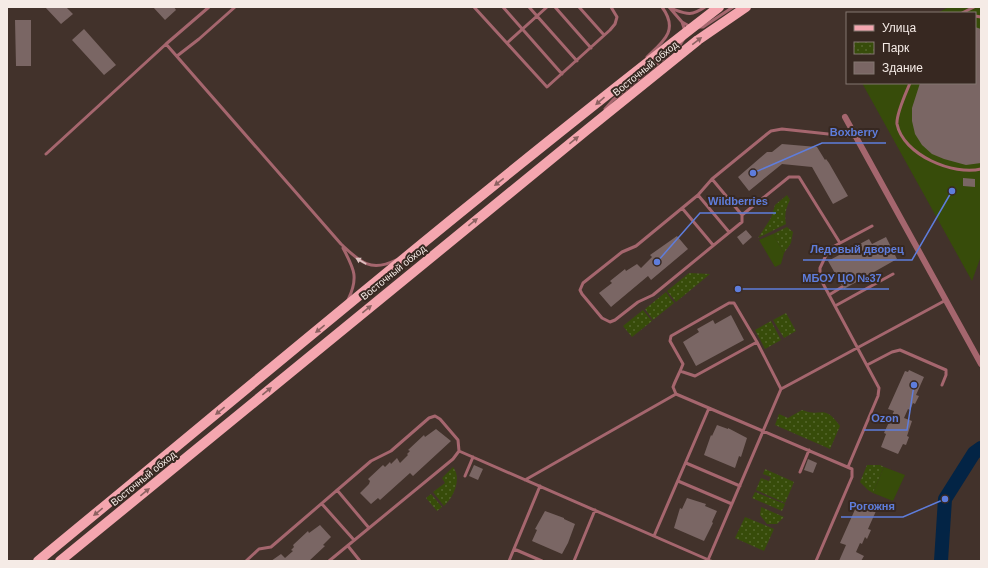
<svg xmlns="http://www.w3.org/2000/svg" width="988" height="568" viewBox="0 0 988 568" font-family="Arial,sans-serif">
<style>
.park{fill:url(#park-dots)}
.pitch{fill:#374c0a}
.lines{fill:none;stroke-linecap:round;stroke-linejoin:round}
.river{stroke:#032445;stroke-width:14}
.building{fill:#7a6664}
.service{stroke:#a5666e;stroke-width:3}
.minor{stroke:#a5666e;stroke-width:6}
.primary{stroke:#f4a6af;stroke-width:10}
.oneway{fill:#8c6161}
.oneway2{fill:#ddc3c2}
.labels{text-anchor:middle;stroke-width:4;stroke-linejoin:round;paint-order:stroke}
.street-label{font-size:10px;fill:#f5ebe6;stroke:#372821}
.leader{fill:none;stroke:#5e7ddc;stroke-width:1.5}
.callout-dot{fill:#5e7ddc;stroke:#372821;stroke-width:1.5}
.callout-label{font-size:11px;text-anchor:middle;font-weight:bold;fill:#5e7ddc;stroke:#372821;stroke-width:4;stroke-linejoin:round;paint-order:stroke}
</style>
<defs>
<pattern id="park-dots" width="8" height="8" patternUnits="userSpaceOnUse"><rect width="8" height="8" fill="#374c0a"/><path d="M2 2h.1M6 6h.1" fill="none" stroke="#55662e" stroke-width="1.8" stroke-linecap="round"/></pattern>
</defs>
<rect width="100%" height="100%" fill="#42322b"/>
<path class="park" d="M787 195 790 200C786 208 784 215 786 224L758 238 771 218 775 205Z
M787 227 793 232 791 243 784 253 773 234Z
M689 273 710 274 676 302 667 291Z
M666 292 674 303 653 320 645 309Z
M643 310 652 321 632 337 623 326Z
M786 313 796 331 784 338 773 320Z
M771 321 781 340 765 349 755 330Z
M802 410C822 418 823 403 840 426L830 449 775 425 779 414 788 418Z
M867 465H880L884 467 873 493 868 490 860 482Z
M453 467C462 478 454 497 444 506L433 492 445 483 442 478Z
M765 469 794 482 785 503 756 490 761 478 769 481 771 477 763 474Z
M755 492 785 504 782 511 752 498Z
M431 494 442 507 437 511 426 498Z
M761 507 784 517 777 524H767L760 515Z
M745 517 774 529 764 551 735 538Z"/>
<path class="pitch" d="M949 7H981V256L972 281 862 83H975V13H937Z
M773 234 784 253 781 264 775 267 759 240Z
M884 467 905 475 893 501 873 493Z"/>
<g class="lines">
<path class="river" d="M941 561 945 499 974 453 981 448"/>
</g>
<path class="building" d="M45 7H66L73 14 61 24Z
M153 7H174L176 10 165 20Z
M15 20H31V66H16Z
M975 27 981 29V163L966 165 944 159 932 154 922 145 915 134 912 121V108L920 83H975Z
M84 29 116 65 104 75 72 40Z
M782 144 817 147 825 160 826 159 829 163 848 196 833 204 812 167 782 164 749 191 738 177 767 152H772Z
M963 178 975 179V187L963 186Z
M746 230 752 237 743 245 737 237Z
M677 236 688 249 651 280 648 276 611 307 599 293 612 283 610 281 625 269 626 271 637 264 641 268 652 257 650 255Z
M886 237 897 259 844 289 828 261 869 239 872 244Z
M731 315 744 340 696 366 683 342 699 332 697 329 713 320 715 324Z
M909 370 924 377 916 395 919 396 915 404 913 403 910 410 908 409 904 418 912 421 907 436 909 437 906 445 903 444 898 454 881 447 886 434 884 433 894 411 888 409 905 371 908 372Z
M717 425 728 429V428L747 438 741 457 739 456 735 468 704 455 711 435 712 436Z
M436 429 451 441 413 476 410 473 380 500 378 498 371 504 360 493 369 484 370 481 368 479 383 465 385 467 390 462 391 464 397 458 400 463 408 455 407 454 410 451 408 450 424 435 425 437Z
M808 459 817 463 813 473 804 470Z
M474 465 483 469 478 480 469 476Z
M687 498 706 504 705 506 717 511 712 522 713 523 704 541 674 528 680 508 682 509Z
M857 505 860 506 861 505 876 511 868 529 871 530 867 539 865 537 862 544 860 543 856 552 864 556 861 561H839L846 545 840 543Z
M545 511 564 518V519L575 524 568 543 562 554 532 541 537 530 535 529Z
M320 525 331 537 323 545 325 546 309 561H271L281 554 285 558 293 551 291 550 294 547 293 545 308 531 309 533Z"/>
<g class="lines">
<path class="service" d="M474 7 547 87 610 30 615 24 617 17 611 7
M503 7 562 74
M529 7 577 61
M555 7 591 48
M579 7 604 35
M669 7 682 22 691 27
M670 8C687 14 690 17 705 7
M962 13 974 7
M975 16 981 17
M682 22 685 31
M698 27H703L733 7
M507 43 547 7
M166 44 209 7
M177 56 199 39 235 7
M647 57C664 41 679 30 662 7
M910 83C906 93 896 114 897 124 903 155 954 176 981 169
M605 109 613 100 680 45 685 37
M46 154 166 44 341 244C359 261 370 273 396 260
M712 179 742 215V222L653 295 638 302 615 320 610 322 602 318 582 294 580 290 583 283 622 252 636 246 698 195 712 179 767 134 771 131 782 129 856 137
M698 195 729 232
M682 208 713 245
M742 215 789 177H799L840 243
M343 248C354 269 359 277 348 300
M829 295 842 287
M835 306 893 274
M757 342 781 389
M867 365 892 352 900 350 946 370V375L942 385
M676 394 673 387C676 379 680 372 683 364L670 341 671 336 729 303H734L757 342 695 376 680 371
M686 463 740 486
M848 467 878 396 879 388 820 278V268L829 249 872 226
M800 472 809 450
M465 476 473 457
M525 480 676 394 852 469V477L816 561
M678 481 732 504
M337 490 369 528
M322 504 354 540
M654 536 709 408
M348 546 360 561
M514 549 542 561
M708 560 781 389 946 300
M246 561 259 549 271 547 371 461 391 451 429 418 435 416 440 419 458 440 459 451 711 561
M329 561 453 459 459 451
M509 561 540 486
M574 561 595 510"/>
<path class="minor" d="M845 117 981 364"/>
<path class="primary" d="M38 561C264 375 487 186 719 7
M60 561 588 129 698 40 746 7"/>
</g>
<defs><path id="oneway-solid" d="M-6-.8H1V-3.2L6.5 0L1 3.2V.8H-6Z"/></defs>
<g class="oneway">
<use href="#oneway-solid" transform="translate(697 41) rotate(-37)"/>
<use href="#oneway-solid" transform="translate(600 101) rotate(139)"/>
<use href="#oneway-solid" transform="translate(574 140) rotate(-39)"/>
<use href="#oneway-solid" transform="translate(499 182) rotate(142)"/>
<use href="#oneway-solid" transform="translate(473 222) rotate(-39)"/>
<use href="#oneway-solid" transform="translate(367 309) rotate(-39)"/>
<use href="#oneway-solid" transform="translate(320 329) rotate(141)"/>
<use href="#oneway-solid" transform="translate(267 391) rotate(-39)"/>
<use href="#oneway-solid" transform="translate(220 411) rotate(141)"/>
<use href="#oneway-solid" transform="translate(145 492) rotate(-39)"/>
<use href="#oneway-solid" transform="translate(98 512) rotate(141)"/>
</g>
<use class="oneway2" href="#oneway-solid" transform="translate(361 261) rotate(-150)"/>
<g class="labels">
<g class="street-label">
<text transform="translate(645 68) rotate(-39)" y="4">Восточный обход</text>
<text transform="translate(393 272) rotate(-39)" y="4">Восточный обход</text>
<text transform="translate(143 478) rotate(-39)" y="4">Восточный обход</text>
</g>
</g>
<path class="leader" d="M753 173L822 143H886M657 262L700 213H776M952 191L912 260H803M738 289L794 289H889M914 385L907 430H864M945 499L903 517H841"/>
<g class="callout-dot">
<circle cx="753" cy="173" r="4"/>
<circle cx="657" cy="262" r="4"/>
<circle cx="952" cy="191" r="4"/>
<circle cx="738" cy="289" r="4"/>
<circle cx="914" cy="385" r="4"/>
<circle cx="945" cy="499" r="4"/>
</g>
<g class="callout-label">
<text x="854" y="136">Boxberry</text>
<text x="738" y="205">Wildberries</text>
<text x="857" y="253">Ледовый дворец</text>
<text x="842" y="282">МБОУ ЦО №37</text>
<text x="885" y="422">Ozon</text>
<text x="872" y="510">Рогожня</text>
</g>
<rect width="988" height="568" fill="none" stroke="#f5ebe6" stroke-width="16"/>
<rect x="846" y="12" width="130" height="72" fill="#372821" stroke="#837670"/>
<rect x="854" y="25" width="20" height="6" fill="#f4a6af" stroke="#837670"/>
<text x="882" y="32" font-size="12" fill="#f5ebe6">Улица</text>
<rect x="854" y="42" width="20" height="12" fill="url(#park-dots)" stroke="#837670"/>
<text x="882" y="52" font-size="12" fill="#f5ebe6">Парк</text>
<rect x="854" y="62" width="20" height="12" fill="#7a6664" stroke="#837670"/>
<text x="882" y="72" font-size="12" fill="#f5ebe6">Здание</text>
</svg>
